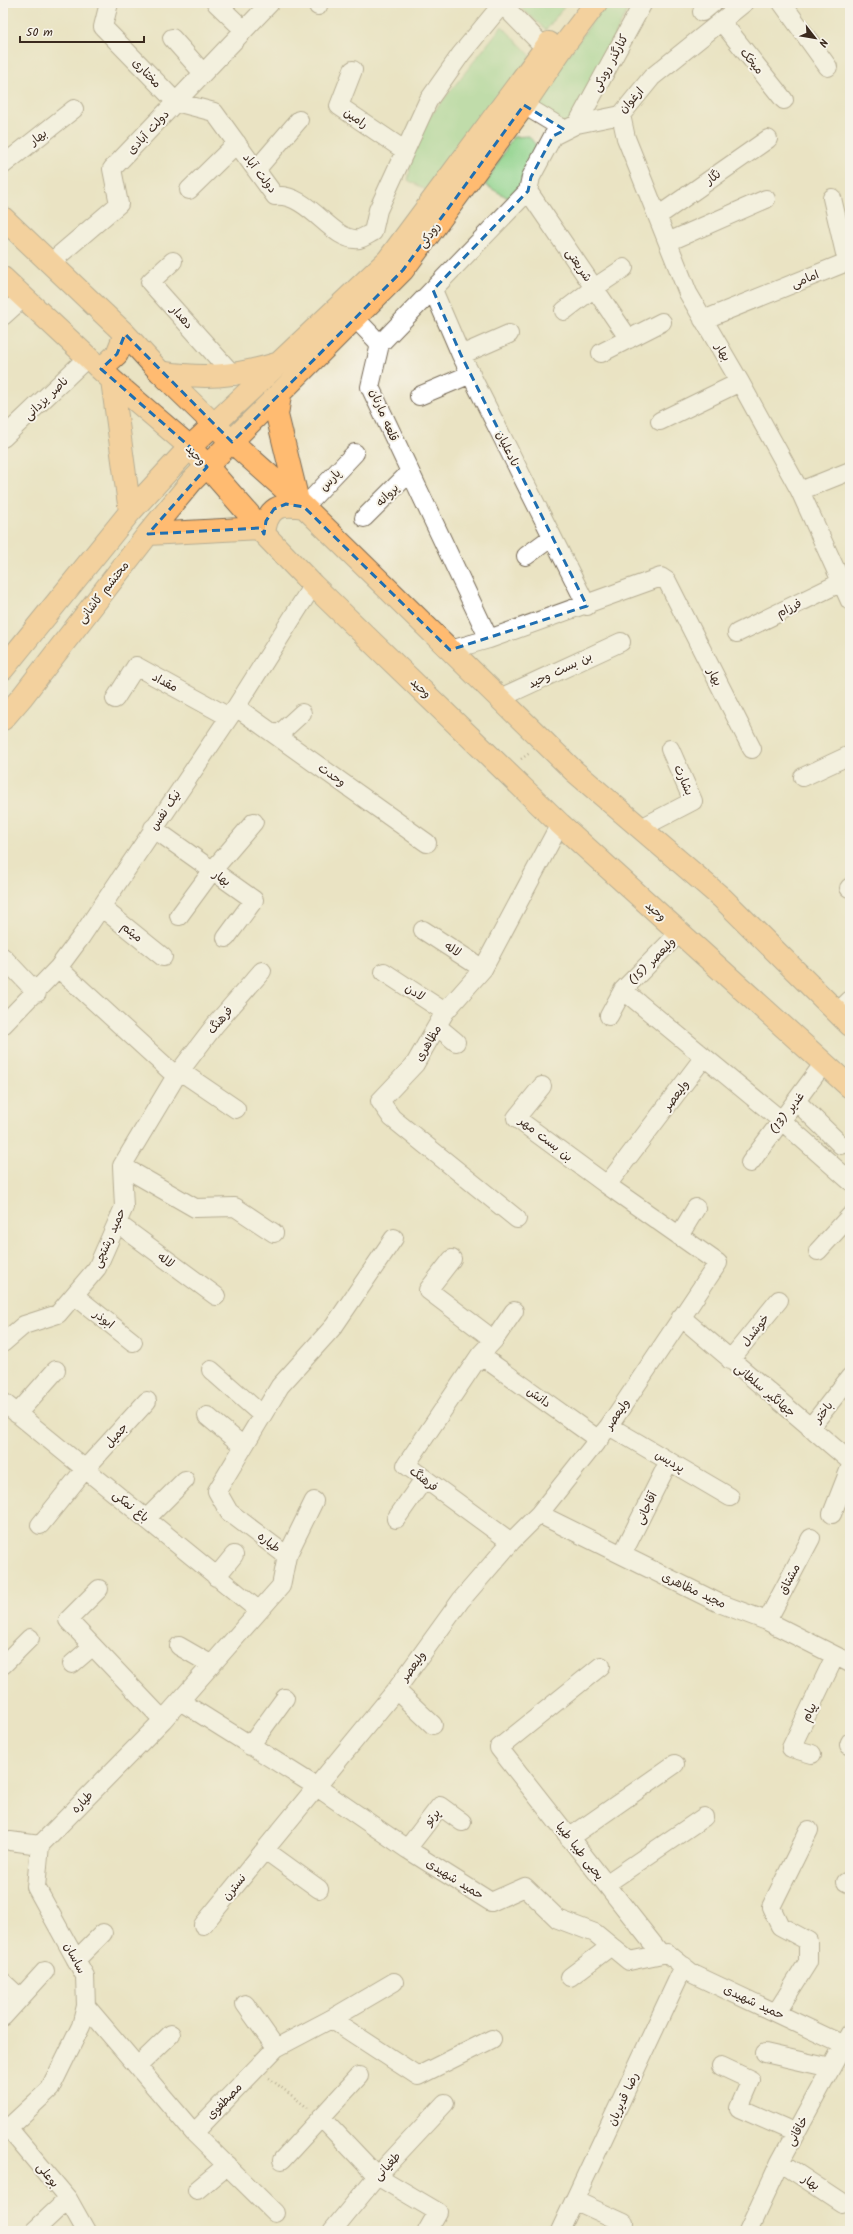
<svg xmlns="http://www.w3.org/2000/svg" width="853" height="2234" viewBox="0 0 853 2234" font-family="Kalam,'Playpen Sans Arabic',sans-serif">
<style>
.green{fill:#8fd38c;stroke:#657e55}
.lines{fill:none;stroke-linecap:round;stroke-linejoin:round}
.minor-casing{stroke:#786b58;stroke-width:20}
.major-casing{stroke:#786b58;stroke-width:24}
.path{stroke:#786b58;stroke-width:2.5;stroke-dasharray:1 3;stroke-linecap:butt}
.minor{stroke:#fff;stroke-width:18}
.major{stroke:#ffbb71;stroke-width:22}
.marked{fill:none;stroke:#1f6fb2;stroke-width:3;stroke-dasharray:8 5;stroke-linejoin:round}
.labels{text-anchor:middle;stroke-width:4;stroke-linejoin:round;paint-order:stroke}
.street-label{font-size:12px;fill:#3b2a1e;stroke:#f7f3e8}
</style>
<rect width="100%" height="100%" fill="#f7f3e8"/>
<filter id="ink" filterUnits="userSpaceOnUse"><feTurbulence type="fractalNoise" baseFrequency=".025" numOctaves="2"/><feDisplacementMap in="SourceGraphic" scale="8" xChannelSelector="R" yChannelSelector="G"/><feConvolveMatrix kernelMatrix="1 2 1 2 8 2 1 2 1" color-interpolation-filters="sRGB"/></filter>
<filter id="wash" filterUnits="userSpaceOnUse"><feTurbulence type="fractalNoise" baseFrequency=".012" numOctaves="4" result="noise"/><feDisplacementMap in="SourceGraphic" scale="16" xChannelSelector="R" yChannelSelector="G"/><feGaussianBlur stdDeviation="0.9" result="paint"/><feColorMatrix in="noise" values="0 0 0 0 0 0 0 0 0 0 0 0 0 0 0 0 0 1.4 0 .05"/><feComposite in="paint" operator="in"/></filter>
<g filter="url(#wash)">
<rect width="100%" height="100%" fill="#eae3c3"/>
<path class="green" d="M520 3H567L546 30 518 5Z
M606 3H631L574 118 566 124 543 114 537 99Z
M502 26 531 56 431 193 408 180 416 136 429 118Z
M529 136 538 148 512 200 485 185 513 137Z"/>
</g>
<g filter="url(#ink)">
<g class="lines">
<g class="minor-casing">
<path id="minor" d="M109 3 103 27 176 102 214 112 275 196C310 193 331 242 359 239 363 238 369 234 373 232L378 210 428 101 461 54 503 3
M216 3 244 30
M317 3 318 6
M782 3 828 67
M502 4 545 48
M702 12 713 3
M721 21 784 100
M172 38 203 73
M353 70 339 106 404 150
M524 105 565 130
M621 115 626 138 688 293 740 382 800 491 850 601
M577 124 643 3
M3 165 74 109
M256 170 299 120
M189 190 237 143
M528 191 531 177 553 136 577 124 621 115 652 77 744 3
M528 191 629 339
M658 216 768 139
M668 242 766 199
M173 261 150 282 234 376
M50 263 119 204 112 169 270 3
M433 290 461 355 587 606
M564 311 594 288 624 268
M3 316 24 297
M356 319 380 344
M703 320 847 262 832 198
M601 353 662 322
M461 355 509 334
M419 396 471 374
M660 421 740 382
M3 438 88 357
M800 491 850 471
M304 507 355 453
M364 518 409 473
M526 556 552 537
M737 633 850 578
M489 639 661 577 667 581 752 749
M450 650 489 639 370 387 380 344 528 191
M500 698 621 642
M115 699 136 666 229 717
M236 707 427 843
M277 736 302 713
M803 777 850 755
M153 828 254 900 226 938
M641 828 693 801 670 749
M849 888 850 887
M101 907 163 957
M179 916 212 871 254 822
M423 930 483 969
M3 957 37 993
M58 968 176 1076
M384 972 445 1012
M623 990 782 1121 850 1181
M837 1013 850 1000
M609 1016 623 990 680 932
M3 1025 58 968 81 937 236 707 313 585
M438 1027 456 1042
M180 1071 236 1109
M542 1086 516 1118 607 1185
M796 1101 841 1145
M750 1163 824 1063
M122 1166 195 1208 235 1207 274 1233
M517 1219 392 1118 380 1101 415 1064 445 1012 483 969 560 824
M117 1223 216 1296
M679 1236 696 1208
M818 1251 850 1216
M452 1259 428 1290 494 1340
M74 1295 133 1342
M681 1317 850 1461
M3 1343 24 1325 58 1314 97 1268 124 1207 122 1166 176 1076 215 1025 262 971
M480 1355 599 1440
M730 1360 779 1300
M211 1370 262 1415
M3 1402 258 1610
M17 1414 56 1370
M207 1416 243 1446
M609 1426 730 1497
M810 1428 850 1377
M539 1514 719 1603 767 1621 850 1663
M832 1514 850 1468
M146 1519 185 1480
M396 1519 424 1479
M40 1525 85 1469 147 1401
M511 1542 406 1465 480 1355 494 1340 514 1311
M622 1555 669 1461
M287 1556 314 1501
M216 1577 234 1555
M99 1589 68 1620 163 1720
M767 1621 811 1538
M179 1646 212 1665
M72 1664 93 1646
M3 1665 30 1638
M601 1666 499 1748 661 1954
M396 1690 433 1725
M180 1701 317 1787 407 1849 491 1902 525 1887 558 1919 595 1933 629 1961 667 1953 693 1974 850 2048
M849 1745 850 1742
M250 1746 285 1698
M812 1754 791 1748 835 1656
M569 1838 675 1764
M40 1845 163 1720 281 1586 287 1556 229 1512 217 1491 280 1386 334 1326 394 1238
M407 1849 440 1806 462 1822
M265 1850 319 1889
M846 1882 850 1884
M606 1884 704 1817
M203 1925 396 1690 461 1600 511 1542 539 1514 609 1426 718 1263 607 1185 704 1057
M76 1960 103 1933
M570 1977 611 1946
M3 1982 20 1998
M245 2004 276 2048
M86 2006 194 2133 276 2048 331 2019 394 1982
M776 2013 808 1962V1941L780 1926 771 1907 809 1830
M3 2017 45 1971
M331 2019 418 2076 492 2039
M765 2053 831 2068
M138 2066 171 2034
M721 2066 751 2080 739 2108 796 2133
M321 2117 377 2176 438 2212 427 2231
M3 2126 15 2136 68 2199 86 2231
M6 2130 50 2089 81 2026 86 2006 85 1976 36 1887 40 1845 10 1841
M194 2133 275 2213
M282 2160 359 2076
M780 2162 842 2203
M197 2190 227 2165
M576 2201 624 2223
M34 2231 68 2199
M332 2231 377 2176 445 2103
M560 2231 684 1966
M748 2231 780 2162 850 2033"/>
</g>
<g class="major-casing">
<path id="major" d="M3 218 125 334 160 372 232 442 298 501 574 771 722 898 850 1025
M3 278 112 380 190 447 261 528 264 534 313 585 560 824 850 1087
M101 369 117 354 125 334
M160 372C204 379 233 377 276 364
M112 380 130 512
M280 395 277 415 298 501
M148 534 261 528
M264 534C267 507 279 503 304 507
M3 669 130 512 190 447 388 260 549 43
M3 719 22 697 148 534 192 481 403 270 517 115 565 44 596 3"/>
</g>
<path class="path" d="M521 759 530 753
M269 2078 308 2108"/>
<use href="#minor" class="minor"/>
<use href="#major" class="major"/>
</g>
</g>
<path d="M0 0H853V2234H0ZM524 105 565 130 553 136 531 177 528 191 433 290 461 355 587 606 450 650 304 507 286 504 274 509 266 521 264 534 261 528 148 534 207 467 190 447 101 369 117 354 125 334 232 442 403 270Z" fill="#eae3c3" fill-opacity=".55" fill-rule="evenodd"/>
<path class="marked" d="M524 105 565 130 553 136 531 177 528 191 433 290 461 355 587 606 450 650 304 507 286 504 274 509 266 521 264 534 261 528 148 534 207 467 190 447 101 369 117 354 125 334 232 442 403 270Z"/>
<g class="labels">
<g class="street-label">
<text transform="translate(752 61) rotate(51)" y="4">میخک</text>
<text transform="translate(610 63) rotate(-62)" y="4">کنارگذر رودکی</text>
<text transform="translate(147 73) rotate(46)" y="4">مختاری</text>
<text transform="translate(631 100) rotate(-47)" y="4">ارغوان</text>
<text transform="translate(356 118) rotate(34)" y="4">رامین</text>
<text transform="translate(148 132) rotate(-47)" y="4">دولت آبادی</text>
<text transform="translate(38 137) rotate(-38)" y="4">بهار</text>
<text transform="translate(260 173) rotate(52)" y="4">دولت آباد</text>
<text transform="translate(713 177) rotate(-35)" y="4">نگار</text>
<text transform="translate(429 235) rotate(-54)" y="4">رودکی</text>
<text transform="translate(579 265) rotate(56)" y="4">شریعتی</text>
<text transform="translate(805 279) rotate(-22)" y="4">امامی</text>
<text transform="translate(182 317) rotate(48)" y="4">دهدار</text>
<text transform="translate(723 352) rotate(59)" y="4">بهار</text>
<text transform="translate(46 398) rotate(-44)" y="4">ناصر یزدانی</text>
<text transform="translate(384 415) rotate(67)" y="4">قلعه مارنان</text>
<text transform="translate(508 449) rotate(64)" y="4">نادعلیان</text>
<text transform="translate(196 455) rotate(47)" y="4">وحید</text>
<text transform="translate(330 480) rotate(-47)" y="4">پارس</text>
<text transform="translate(387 495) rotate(-45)" y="4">پروانه</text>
<text transform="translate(103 592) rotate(-52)" y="4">محتشم کاشانی</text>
<text transform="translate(789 608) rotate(-26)" y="4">فرزام</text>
<text transform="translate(560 670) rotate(-25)" y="4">بن بست وحید</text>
<text transform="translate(715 677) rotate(63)" y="4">بهار</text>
<text transform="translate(165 682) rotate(28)" y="4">مقداد</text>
<text transform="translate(421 688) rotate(44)" y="4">وحید</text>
<text transform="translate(332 775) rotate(35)" y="4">وحدت</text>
<text transform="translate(684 780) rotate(67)" y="4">بشارت</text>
<text transform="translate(165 810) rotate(-56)" y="4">نیک نفس</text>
<text transform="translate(222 878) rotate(35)" y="4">بهار</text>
<text transform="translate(656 911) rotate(42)" y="4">وحید</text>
<text transform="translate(132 932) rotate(39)" y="4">میثم</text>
<text transform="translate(453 949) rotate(33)" y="4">لاله</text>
<text transform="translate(652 961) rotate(-46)" y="4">ولیعصر (15)</text>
<text transform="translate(415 992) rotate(33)" y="4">لادن</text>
<text transform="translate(220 1020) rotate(-50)" y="4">فرهنگ</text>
<text transform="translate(428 1043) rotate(-59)" y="4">مظاهری</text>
<text transform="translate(676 1095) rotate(-53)" y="4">ولیعصر</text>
<text transform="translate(787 1113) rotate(-54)" y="4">غدیر (13)</text>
<text transform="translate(546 1139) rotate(38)" y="4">بن بست مهر</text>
<text transform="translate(109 1238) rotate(-66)" y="4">حمید رشتچی</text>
<text transform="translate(166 1260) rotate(36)" y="4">لاله</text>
<text transform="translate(104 1319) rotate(38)" y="4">ابوذر</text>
<text transform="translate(755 1330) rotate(-51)" y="4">خوشدل</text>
<text transform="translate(765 1390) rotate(40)" y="4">جهانگیر سلطانی</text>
<text transform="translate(539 1397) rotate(35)" y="4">دانش</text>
<text transform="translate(823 1412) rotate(-52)" y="4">باختر</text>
<text transform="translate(617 1414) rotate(-56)" y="4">ولیعصر</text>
<text transform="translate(116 1435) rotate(-48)" y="4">جمیل</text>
<text transform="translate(670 1461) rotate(30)" y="4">پردیس</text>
<text transform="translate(424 1479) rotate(37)" y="4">فرهنگ</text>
<text transform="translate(131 1506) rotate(39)" y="4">باغ نمکی</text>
<text transform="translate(646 1508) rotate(-64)" y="4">آقاجانی</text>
<text transform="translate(269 1542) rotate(38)" y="4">طیاره</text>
<text transform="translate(789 1579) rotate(-62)" y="4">مشتاق</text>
<text transform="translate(694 1590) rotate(25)" y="4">مجید مظاهری</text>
<text transform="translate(413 1666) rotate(-54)" y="4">ولیعصر</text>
<text transform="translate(809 1712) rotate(-64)" y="4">پیام</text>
<text transform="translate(82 1802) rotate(-46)" y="4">طیاره</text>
<text transform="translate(432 1817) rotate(-49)" y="4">پرتو</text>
<text transform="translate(580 1851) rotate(52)" y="4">یحیی طیبا طیبا</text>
<text transform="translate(455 1879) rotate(32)" y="4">حمید شهیدی</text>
<text transform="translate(234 1887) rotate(-51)" y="4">نسترن</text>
<text transform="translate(75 1958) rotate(62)" y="4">ساسان</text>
<text transform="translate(754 2002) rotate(25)" y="4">حمید شهیدی</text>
<text transform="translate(623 2099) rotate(-65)" y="4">رضا قدیریان</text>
<text transform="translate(224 2101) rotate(-46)" y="4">مصطفوی</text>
<text transform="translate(797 2131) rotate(-61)" y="4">خاقانی</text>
<text transform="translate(387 2166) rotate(-47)" y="4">طغیانی</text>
<text transform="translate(48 2175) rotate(51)" y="4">بوعلی</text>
<text transform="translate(811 2182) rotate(33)" y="4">بهار</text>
</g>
</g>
<rect width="853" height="2234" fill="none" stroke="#f7f3e8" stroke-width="16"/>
<g transform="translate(815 38) rotate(121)" stroke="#f7f3e8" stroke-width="3" paint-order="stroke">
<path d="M0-3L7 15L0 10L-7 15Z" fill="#3b2a1e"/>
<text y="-6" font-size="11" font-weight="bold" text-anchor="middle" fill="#3b2a1e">N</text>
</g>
<path d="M20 36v6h124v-6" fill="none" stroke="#3b2a1e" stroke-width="2"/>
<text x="26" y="36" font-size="12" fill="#3b2a1e" stroke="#f7f3e8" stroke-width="3" paint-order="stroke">50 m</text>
</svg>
